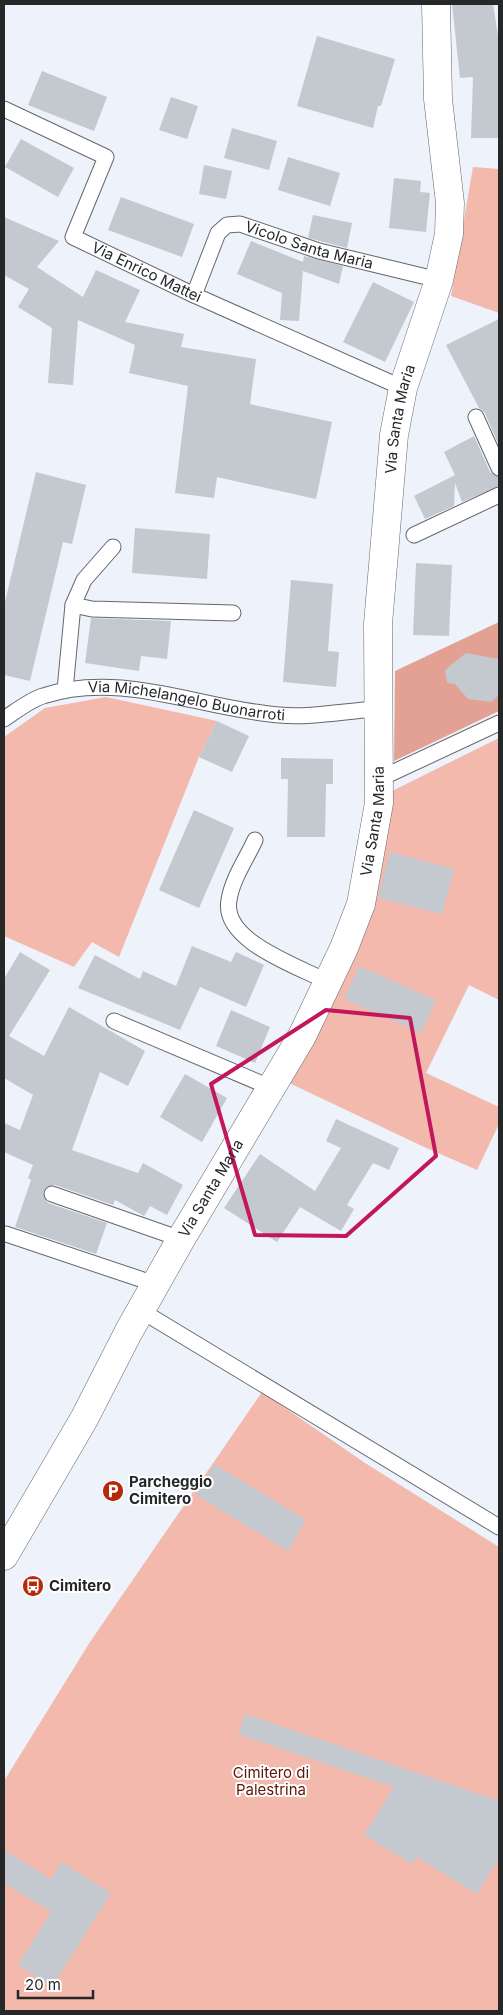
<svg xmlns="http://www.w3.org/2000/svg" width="503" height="2015" viewBox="0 0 503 2015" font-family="Inter,sans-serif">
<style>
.green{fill:#f2b9ac}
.forest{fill:#e3a193}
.building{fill:#c4c8cf}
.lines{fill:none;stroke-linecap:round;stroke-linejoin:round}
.service-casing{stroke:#64676e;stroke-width:17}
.tertiary-casing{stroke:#64676e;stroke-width:29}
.service{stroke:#fff;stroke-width:15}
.tertiary{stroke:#fff;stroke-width:28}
.marked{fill:none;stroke:#c2185b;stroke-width:4;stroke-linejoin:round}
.labels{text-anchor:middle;stroke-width:4;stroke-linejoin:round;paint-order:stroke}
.street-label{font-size:15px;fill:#252729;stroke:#fff}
.poi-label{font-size:15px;font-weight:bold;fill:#252729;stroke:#fff;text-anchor:start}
.park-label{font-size:15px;fill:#601405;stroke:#fff}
</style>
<rect width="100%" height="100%" fill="#eef2fa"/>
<path class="green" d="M473 167 499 169V313L451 296Z
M106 697 217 721 199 757 119 957 92 942 74 967 4 936V737L45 708Z
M499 738V1000L469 985 426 1073 499 1107V1124L477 1170 422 1146 287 1082 392 791Z
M262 1392 365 1463 499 1547V2011H4V1781L90 1642Z"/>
<path class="forest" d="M499 622V711L394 761 395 671Z"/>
<path class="building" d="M452 4H493L499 42V138H471L473 77 460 78Z
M317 36 395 59 381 106H378L373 128 297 106Z
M42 71 107 97 94 131 28 105Z
M171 97 198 106 187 139 159 130Z
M232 128 277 141 269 170 224 158Z
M21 139 74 168 58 197 5 167Z
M288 157 340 173 330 206 278 190Z
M204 165 232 171 226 199 199 194Z
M394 178 421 181 420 192 430 193 426 232 389 228Z
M121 197 194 224 182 257 108 230Z
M313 215 352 223 347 248 308 238Z
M4 217 59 241 37 267 83 297 96 270 140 290 125 322 184 334 181 347 256 359 250 404 332 422 316 499 217 477 214 498 175 493 188 386 129 373 135 345 78 320 73 385 48 383 52 328 18 307 29 289 4 275Z
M251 241 303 262 304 256 343 266 339 284 303 271 299 321 280 320 282 293 237 274Z
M373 282 414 302 385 362 343 342Z
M499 319V446L485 413 479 408 446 345Z
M474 436 490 472 499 477V486L462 502 455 483 454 506 425 519 414 496 455 475 444 452Z
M36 472 86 485 72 544 63 542 30 681 4 675V606Z
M135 528 210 534 207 579 132 573Z
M416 563 452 565 449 636 413 635Z
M291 580 333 584 328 651 339 652 336 687 283 682Z
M91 618 171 621 167 659 141 656 139 671 85 663Z
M466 653 499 659V695L491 702 468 699 455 684 447 683 445 670Z
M217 721 249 736 232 772 199 757Z
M281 758 333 759V784H326L325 837H287L288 779H281Z
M194 810 234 828 199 908 159 890Z
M390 852 454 869 442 914 378 898Z
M192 946 231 962 236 952 264 965 246 1007 200 987 180 1030 78 988 95 955 140 979 143 971 176 986Z
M20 952 50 970 9 1036 44 1056 69 1007 145 1051 128 1086 100 1072 72 1150 138 1173 143 1163 183 1185 167 1215 150 1206 144 1216 115 1200 113 1205 55 1185 46 1187 43 1195 48 1203 107 1223 96 1254 15 1227 31 1180 28 1178 33 1165 4 1152V1123L20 1130 33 1095 4 1078V979Z
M359 966 436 1000 421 1033 344 999Z
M231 1010 270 1027 255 1063 216 1046Z
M185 1074 227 1098 202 1142 160 1117Z
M336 1119 399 1148 389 1170 373 1163 347 1205 354 1209 341 1231 300 1207 277 1242 224 1208 260 1154 315 1191 341 1148 326 1141Z
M214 1464 306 1520 288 1551 196 1495Z
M245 1714 499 1801V1858L477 1894 417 1857 412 1864 364 1835 394 1787 238 1734Z
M4 1850 51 1879 61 1862 111 1893 52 1987 18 1965 51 1912 4 1883Z"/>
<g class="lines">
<g class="service-casing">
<g id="service">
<path id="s1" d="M4 109 106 157 73 237 194 295 403 388"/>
<path id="s2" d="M194 295 218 233 227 225 240 224 319 251 439 280"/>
<path d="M476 417 499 468"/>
<path d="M414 535 499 495"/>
<path d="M73 605 92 609 233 613"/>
<path d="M65 690 73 605 84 580 113 547"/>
<path id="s3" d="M4 719C16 711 30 700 43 696 121 670 201 709 279 715 310 718 345 711 377 709"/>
<path d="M379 779 499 723"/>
<path d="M255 840C247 858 232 879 229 900 221 941 298 966 328 982"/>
<path d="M114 1021 272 1088"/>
<path d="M52 1194 181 1239"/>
<path d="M6 1234 155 1284"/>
<path d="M140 1310 499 1527"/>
</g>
</g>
<g class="tertiary-casing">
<g id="tertiary">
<path id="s4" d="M4 1556 84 1419 129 1331 181 1239 302 1036 344 948 361 904 379 803 378 624 394 435 403 388 439 280 449 234 450 203 438 99 436 4"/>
</g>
</g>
<use href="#service" class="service"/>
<use href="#tertiary" class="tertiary"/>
</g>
<path class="marked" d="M326 1010 410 1018 436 1156 346 1236 255 1235 211 1084Z"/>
<defs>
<g id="parking-disc" transform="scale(1.125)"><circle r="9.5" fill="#b5290b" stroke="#fff"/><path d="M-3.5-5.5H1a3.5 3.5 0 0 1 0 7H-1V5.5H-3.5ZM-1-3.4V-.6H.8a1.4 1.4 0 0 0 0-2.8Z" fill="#fff"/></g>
<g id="bus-disc" transform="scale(1.125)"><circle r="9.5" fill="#b5290b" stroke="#fff"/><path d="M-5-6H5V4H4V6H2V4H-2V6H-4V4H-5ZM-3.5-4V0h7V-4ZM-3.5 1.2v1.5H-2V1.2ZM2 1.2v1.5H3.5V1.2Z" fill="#fff"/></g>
</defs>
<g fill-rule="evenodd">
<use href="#parking-disc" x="113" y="1491"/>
<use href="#bus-disc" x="33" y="1586"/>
</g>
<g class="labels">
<g class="street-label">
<text dy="5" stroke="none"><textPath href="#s2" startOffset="164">Vicolo Santa Maria</textPath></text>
<text dy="5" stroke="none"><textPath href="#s1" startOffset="281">Via Enrico Mattei</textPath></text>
<text dy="5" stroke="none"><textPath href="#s4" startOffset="1232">Via Santa Maria</textPath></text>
<text dy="5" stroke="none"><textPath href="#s3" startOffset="191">Via Michelangelo Buonarroti</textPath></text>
<text dy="5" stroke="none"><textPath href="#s4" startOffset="828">Via Santa Maria</textPath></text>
<text dy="5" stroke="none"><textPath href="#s4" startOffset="422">Via Santa Maria</textPath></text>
</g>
<g class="poi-label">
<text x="129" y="1487">Parcheggio<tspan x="129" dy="17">Cimitero</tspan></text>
<text x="49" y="1591">Cimitero</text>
</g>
<g class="park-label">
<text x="271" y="1778">Cimitero di<tspan x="271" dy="17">Palestrina</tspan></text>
</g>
</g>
<rect width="503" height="2015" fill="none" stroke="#252729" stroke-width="10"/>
<path d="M18 1990v8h75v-8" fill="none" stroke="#252729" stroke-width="2.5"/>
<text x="25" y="1990" font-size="15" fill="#252729" stroke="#ffffff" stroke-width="4" paint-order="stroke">20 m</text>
</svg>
